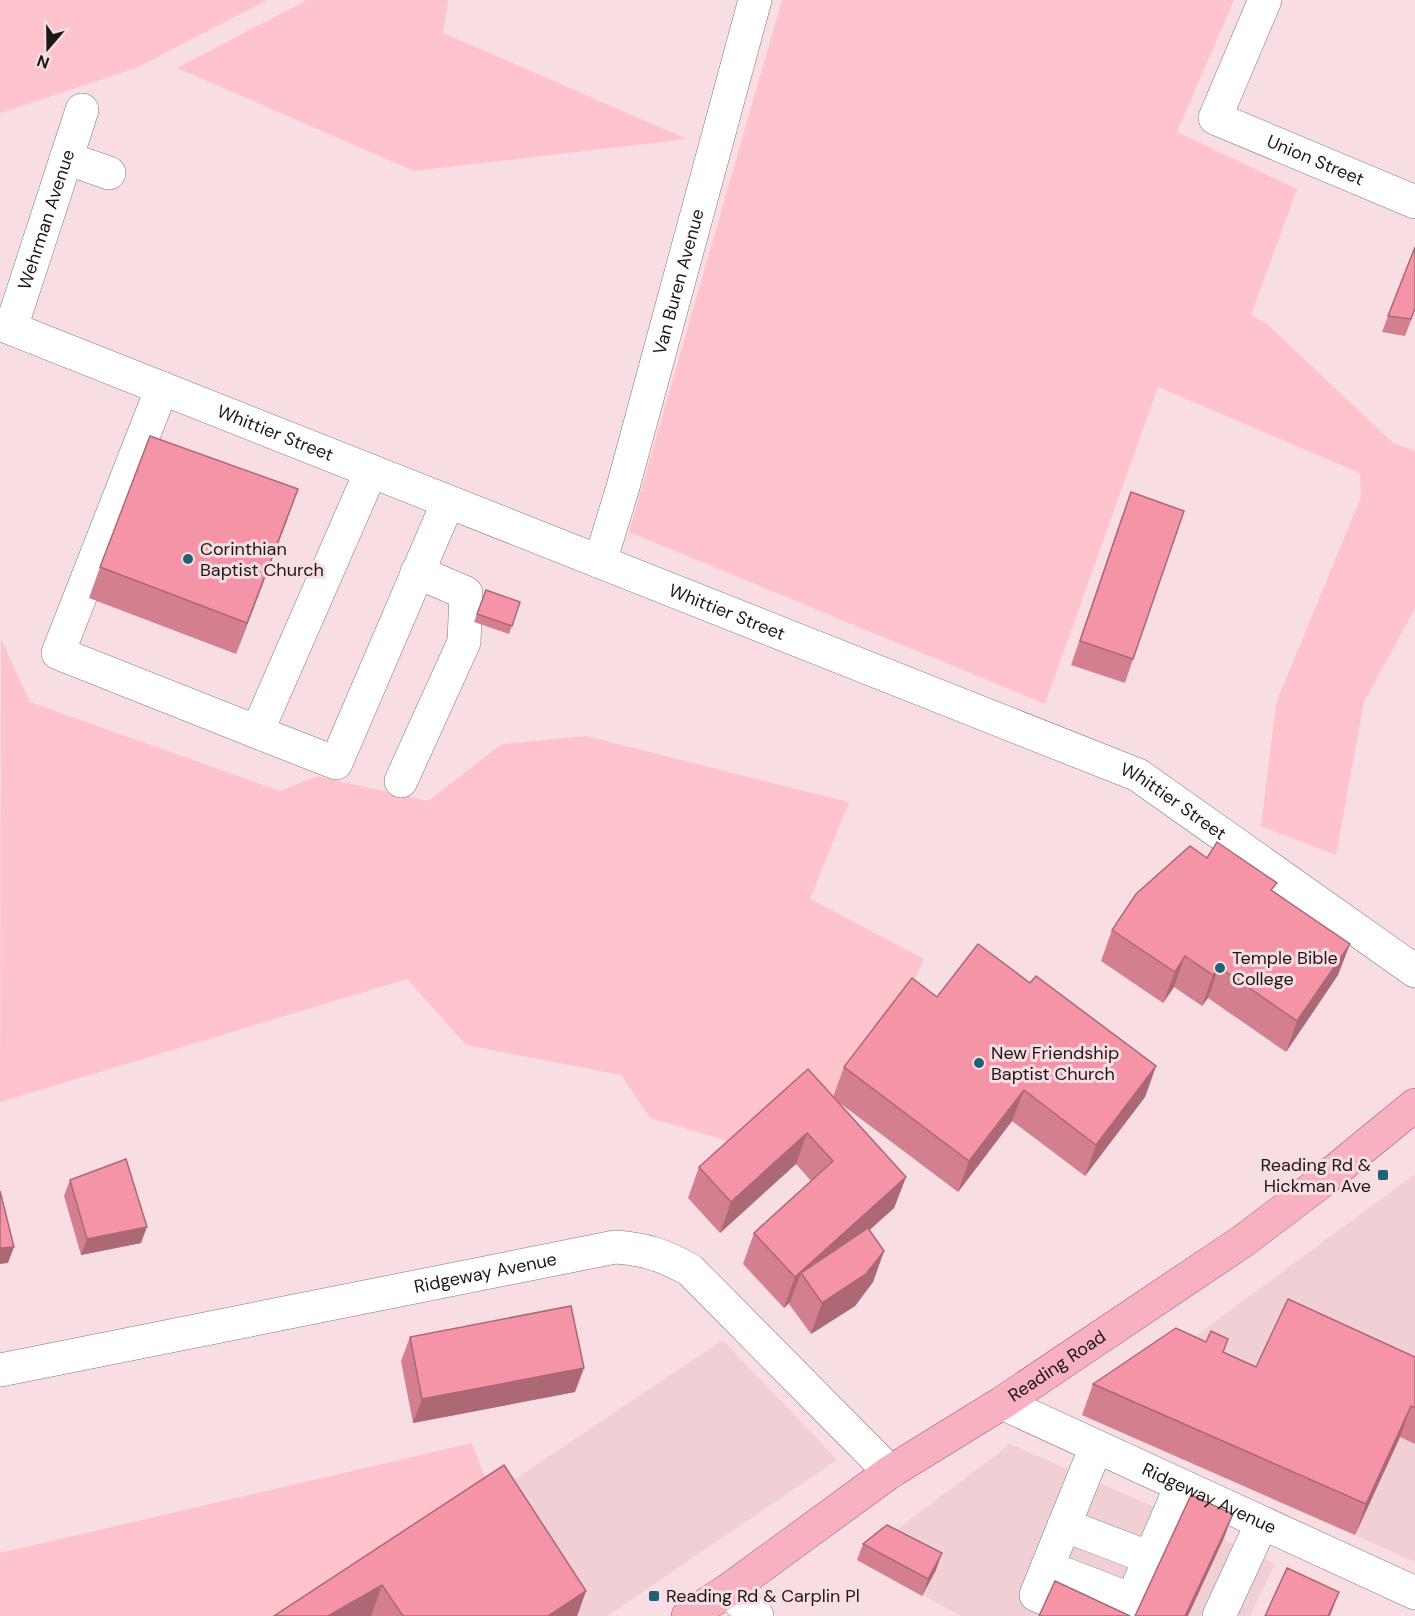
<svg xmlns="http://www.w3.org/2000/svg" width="1415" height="1616" viewBox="0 0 1415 1616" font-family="'DM Sans',sans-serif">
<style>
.built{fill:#f1d0d5}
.green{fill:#fec3cd}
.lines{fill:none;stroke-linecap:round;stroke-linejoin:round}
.minor-casing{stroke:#897376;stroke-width:34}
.major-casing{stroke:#a8596b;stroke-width:34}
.minor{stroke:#fff;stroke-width:33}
.major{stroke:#f7b1c1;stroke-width:33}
.wall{fill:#d37f90}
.shaded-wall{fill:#ac6875}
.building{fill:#f594a7;stroke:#ac6875;stroke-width:1.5}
.poi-dot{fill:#1e6274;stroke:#f8dee2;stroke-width:2}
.labels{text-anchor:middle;stroke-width:6;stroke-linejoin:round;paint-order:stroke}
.street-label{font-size:18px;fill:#1f1718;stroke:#f8dee2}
.poi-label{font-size:18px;fill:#1f1718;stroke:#f8dee2;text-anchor:start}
</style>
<rect width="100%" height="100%" fill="#f8dee2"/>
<path class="built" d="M1415 1174V1562L1082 1415 1164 1359Z
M723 1340 837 1460 607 1616H311Z
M1010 1444 1182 1519 1275 1564 1250 1616H961L857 1560Z"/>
<path class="green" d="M0 0H267L136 68 0 113Z
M307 0H448L443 33 687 139 414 171 177 68Z
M782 0H1234L1177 132 1297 189 1251 315 1267 324 1393 443 1415 451V608L1364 702 1336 855 1261 826 1276 703 1361 497 1360 473 1158 387 1045 704 629 532Z
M1 639 30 702 280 791 317 776 428 801 502 744 586 736 849 802 810 899 924 959 901 1009 833 1098 745 1146 650 1118 621 1075 466 1045 407 979 0 1102Z
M472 1443 492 1496 311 1616H0V1553Z"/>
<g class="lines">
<g class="minor-casing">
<g id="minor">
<path id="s1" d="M1265 0 1215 118 1415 202"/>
<path d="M66 158 109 173"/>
<path id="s2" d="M0 324 1138 775 1415 971"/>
<path id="s3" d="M11 328 82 110"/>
<path d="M162 388 58 653 257 732"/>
<path d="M371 471 257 732 336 763 448 502"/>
<path id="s4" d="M600 562 623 487 755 0"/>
<path d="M401 781 464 642 466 593 417 572"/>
<path id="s5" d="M0 1370 615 1247C645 1249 663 1255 690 1270L890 1472"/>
<path id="s6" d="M1002 1403 1415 1593"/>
<path d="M1064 1525 1150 1558"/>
<path d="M1047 1567 1132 1600"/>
<path d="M727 1591 757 1616"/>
<path d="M1089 1616 1036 1595 1096 1447"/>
<path d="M1125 1616 1181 1486"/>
<path d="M1219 1616 1262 1523"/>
</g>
</g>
<g class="major-casing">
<g id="major">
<path id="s7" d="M688 1616 727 1591 890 1472 1002 1403 1243 1241 1326 1178 1415 1105"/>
</g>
</g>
<use href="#minor" class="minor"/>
<use href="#major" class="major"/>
</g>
<path class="wall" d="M1415 310 1405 336 1382 332 1388 316Z
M1122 516 1133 659 1125 683 1071 665Z
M287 520 236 654 89 598 100 567Z
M486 590 520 602 509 634 474 622Z
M1207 858 1274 892 1338 975 1286 1052 1208 998 1202 1006 1174 987 1163 1003 1101 961 1112 930Z
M1030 983 1156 1066 1145 1097 1085 1176 1012 1121 958 1192 837 1101 906 1177 894 1208 869 1230 884 1251 873 1282 855 1306 811 1334 789 1304 790 1302 784 1308 743 1264 754 1233 811 1181 796 1164 720 1233 688 1198 699 1167 833 1097 844 1067 937 997Z
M70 1180 141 1243 81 1255 64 1196Z
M410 1337 575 1392 413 1423 401 1361Z
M1228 1339 1223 1352 1256 1367 1415 1357V1444L1400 1437 1355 1535 1082 1415 1093 1384 1206 1342Z
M504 1465 586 1591 577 1616H274Z
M863 1544 936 1570 922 1596 857 1560Z"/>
<path class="shaded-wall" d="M298 489 287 520 236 654 247 623Z
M1350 944 1338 975 1286 1052 1297 1021Z
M1185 956 1174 987 1163 1003 1175 972Z
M1219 967 1208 998 1202 1006 1213 975Z
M1156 1066 1145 1097 1085 1176 1096 1145Z
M1024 1090 1012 1121 958 1192 969 1161Z
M807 1133 796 1164 720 1233 731 1202Z
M906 1177 894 1208 809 1285 801 1273 790 1302 784 1308 795 1277Z
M147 1227 141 1243 81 1255 87 1239Z
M14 1247 8 1263 0 1264V1248Z
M884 1251 873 1282 855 1306 811 1334 822 1303Z
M584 1368 575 1392 413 1423 422 1399Z
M1411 1406 1400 1437 1355 1535 1366 1504Z
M1233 1514 1224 1538 1188 1616H1185Z
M942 1553 936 1570 922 1596 928 1579Z
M382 1585 371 1616H328Z
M586 1591 577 1616H548Z
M1339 1592 1330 1616H1328Z"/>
<path class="building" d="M1415 247V308L1411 319 1388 316Z
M150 436 298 489 247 623 100 567Z
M1131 492 1184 511 1133 659 1080 641Z
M486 590 520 602 512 626 477 614Z
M1217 842 1277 883 1271 890 1350 944 1297 1021 1219 967 1213 975 1185 956 1175 972 1112 930 1136 894 1190 846 1207 858Z
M978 944 1030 983 1036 976 1156 1066 1096 1145 1024 1090 969 1161 844 1067 912 978 937 997Z
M808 1069 906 1177 795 1277 754 1233 833 1161 807 1133 731 1202 699 1167Z
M126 1159 147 1227 87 1239 70 1180Z
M0 1191 14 1247 0 1248Z
M868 1228 884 1251 866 1274 822 1303 801 1273Z
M1288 1299 1415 1357V1408L1411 1406 1366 1504 1093 1384 1176 1328 1206 1342 1211 1331 1228 1339 1223 1352 1256 1367Z
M571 1306 584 1368 422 1399 410 1337Z
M504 1465 586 1591 548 1616H403L382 1585 328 1616H274Z
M1191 1495 1233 1514 1185 1616H1135Z
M887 1525 942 1553 928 1579 863 1544Z
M1287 1568 1339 1592 1328 1616H1265Z
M1055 1581 1130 1616H1039Z"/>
<g class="poi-dot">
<circle cx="188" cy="559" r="6"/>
<circle cx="1220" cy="968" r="6"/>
<circle cx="979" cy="1063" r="6"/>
<rect x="1377" y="1169" width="12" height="12" rx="3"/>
<rect x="648" y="1590" width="12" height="12" rx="3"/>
</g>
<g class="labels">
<g class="street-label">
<text dy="6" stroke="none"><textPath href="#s1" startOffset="237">Union Street</textPath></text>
<text dy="6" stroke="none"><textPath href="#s3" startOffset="114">Wehrman Avenue</textPath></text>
<text dy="6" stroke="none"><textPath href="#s4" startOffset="291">Van Buren Avenue</textPath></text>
<text dy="6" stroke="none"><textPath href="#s2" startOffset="296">Whittier Street</textPath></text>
<text dy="6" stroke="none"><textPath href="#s2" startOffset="782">Whittier Street</textPath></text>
<text dy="6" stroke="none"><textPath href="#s2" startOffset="1268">Whittier Street</textPath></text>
<text dy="6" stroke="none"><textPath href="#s5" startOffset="495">Ridgeway Avenue</textPath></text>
<text dy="6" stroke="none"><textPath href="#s7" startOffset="446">Reading Road</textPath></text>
<text dy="6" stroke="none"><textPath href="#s6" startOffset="228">Ridgeway Avenue</textPath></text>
</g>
<g class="poi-label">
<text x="200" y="555">Corinthian<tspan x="200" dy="21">Baptist Church</tspan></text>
<text x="1232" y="964">Temple Bible<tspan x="1232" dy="21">College</tspan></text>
<text x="991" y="1059">New Friendship<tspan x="991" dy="21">Baptist Church</tspan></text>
<text x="1371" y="1171" text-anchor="end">Reading Rd &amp;<tspan x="1371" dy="21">Hickman Ave</tspan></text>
<text x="666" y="1602">Reading Rd &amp; Carplin Pl</text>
</g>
</g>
<g transform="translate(48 48) rotate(200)" stroke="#f8dee2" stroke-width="4.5" paint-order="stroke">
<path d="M0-4.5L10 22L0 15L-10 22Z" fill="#1f1718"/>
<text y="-9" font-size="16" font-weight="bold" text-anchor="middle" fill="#1f1718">N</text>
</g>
</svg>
